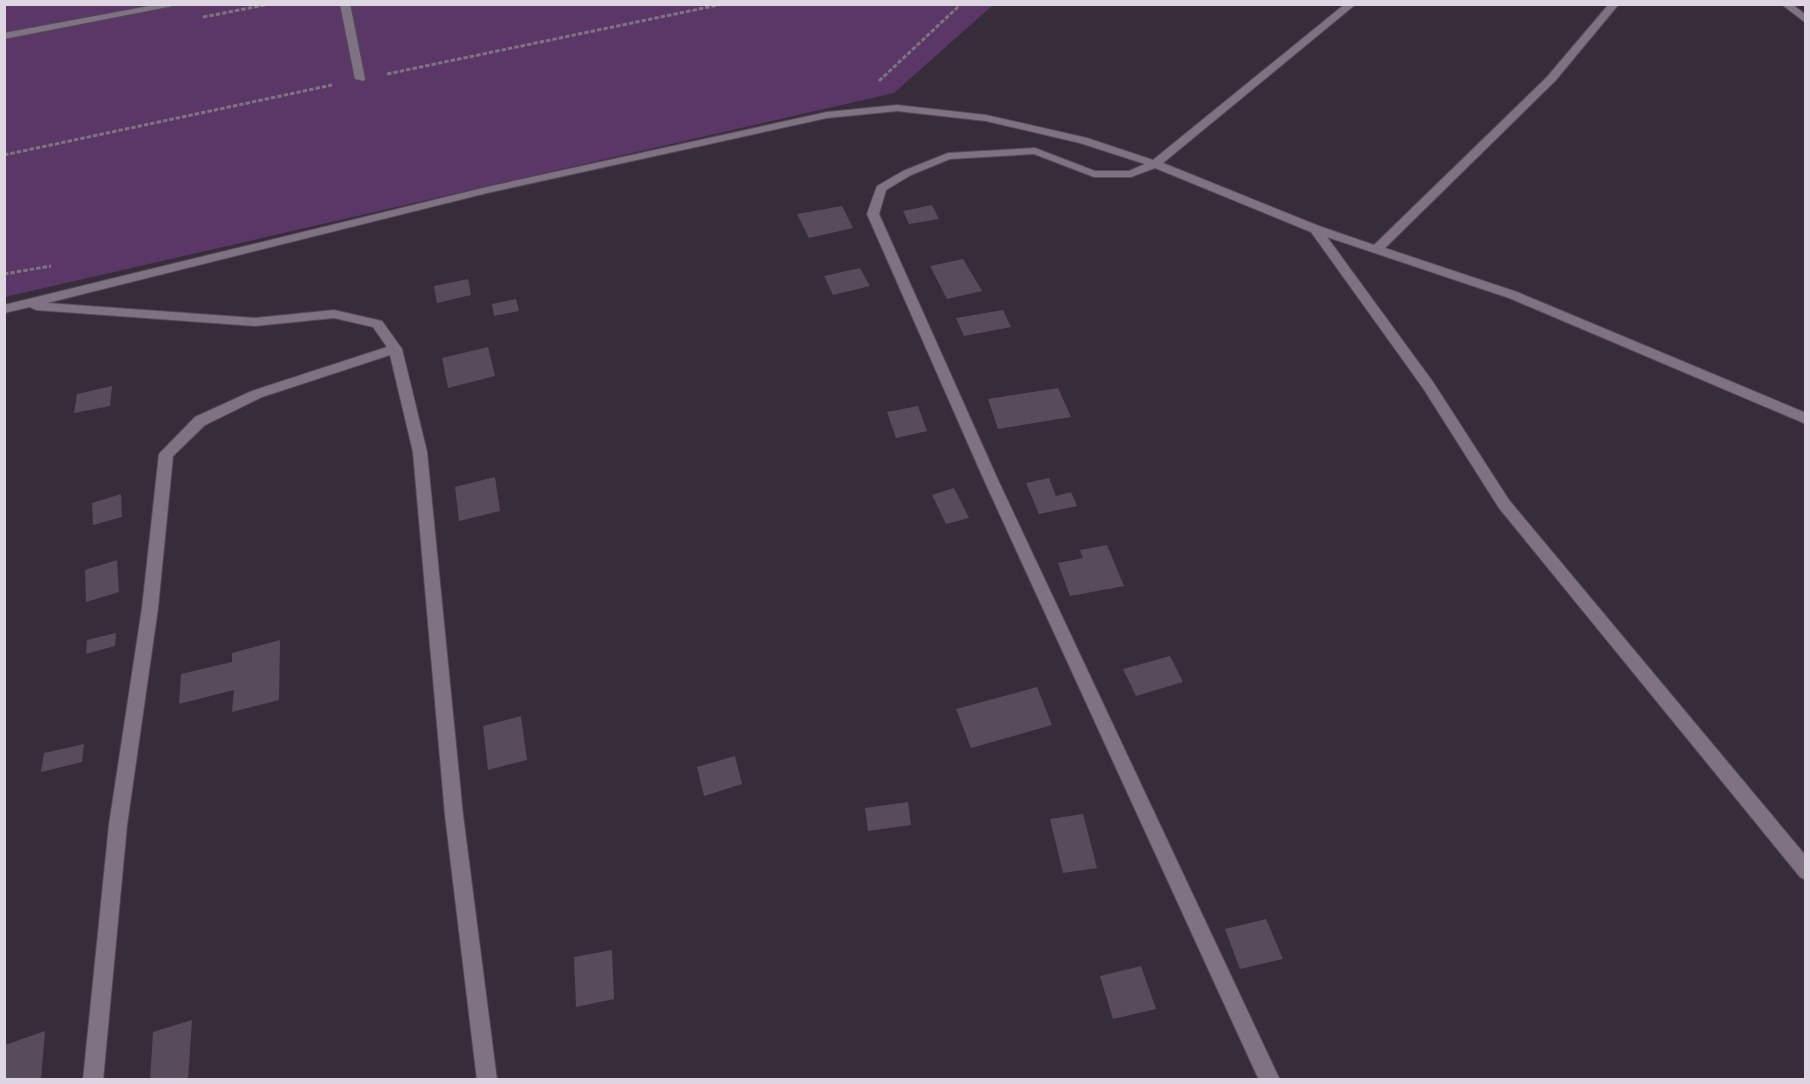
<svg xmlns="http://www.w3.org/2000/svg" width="1810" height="1084" viewBox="0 0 1810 1084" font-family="Mulish,sans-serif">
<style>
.green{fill:#5a3766}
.building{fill:#584c5c}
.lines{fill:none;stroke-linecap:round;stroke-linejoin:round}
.lane-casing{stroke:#544b57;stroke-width:2}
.street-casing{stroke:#544b57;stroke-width:2}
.path{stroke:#7d7480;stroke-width:3;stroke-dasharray:4.5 2;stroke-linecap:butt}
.lane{fill:#7f7283;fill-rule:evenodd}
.street{fill:#7f7283;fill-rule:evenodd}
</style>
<rect width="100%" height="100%" fill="#372c3a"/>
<path class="green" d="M4 5H993L894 93 5 297Z"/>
<path class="building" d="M932 205 939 219 909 224 903 211Z
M842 206 853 228 809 238 797 214Z
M963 259 982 291 947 299 930 266Z
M860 268 870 286 833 295 824 276Z
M468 279 471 295 437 303 434 286Z
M516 299 519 311 494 316 492 304Z
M1003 310 1011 327 964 336 956 318Z
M488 347 495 376 448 388 442 358Z
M112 386 110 406 74 413 77 394Z
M1058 388 1071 417 998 429 988 399Z
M918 406 927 431 896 438 887 412Z
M495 477 500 511 459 521 455 487Z
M1049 478 1056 496 1071 492 1077 506 1039 514 1026 483Z
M954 488 969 518 946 524 932 495Z
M121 494 122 517 93 525 92 503Z
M1107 545 1124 586 1070 596 1058 563 1083 558 1080 550Z
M117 560 119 592 86 602 85 570Z
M116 633 115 646 86 654 87 640Z
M280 640 279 700 232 712 234 690 179 704 181 674 232 662V653Z
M1170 656 1183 682 1136 696 1123 669Z
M1037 687 1052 725 971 748 956 709Z
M521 716 527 760 488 770 483 726Z
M84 744 82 762 41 772 44 753Z
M735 756 742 784 704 796 697 767Z
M908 802 911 825 868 831 865 808Z
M1083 814 1097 868 1063 873 1050 819Z
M1266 919 1283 959 1240 969 1225 929Z
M612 950 614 999 576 1007 574 957Z
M1141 966 1156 1009 1113 1019 1100 976Z
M192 1020 188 1080H150L153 1032Z
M45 1031 41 1080H4L5 1045Z"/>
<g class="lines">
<g class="lane-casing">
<path id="lane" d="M160 4H183L4 39V33Z
M340 4H350L365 79 364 81 355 79Z"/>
</g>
<g class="street-casing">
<path id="street" d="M1345 4H1356L1163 163 1319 226 1374 245 1547 77 1609 4H1619L1555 81 1385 248 1517 292 1806 413V424L1509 298 1327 237 1433 382 1509 500 1806 856V880L1800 877 1499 508 1423 388 1311 232 1155 168 1131 177H1094L1034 154 950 159 911 175 886 190 879 214 998 480 1280 1080H1259L984 480 867 214 877 186 903 171 948 153 1035 148 1095 171H1129L1145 164 1080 143 986 121 897 111 827 118 487 193 47 303 255 318 334 310 382 321 402 349 427 452 463 815 497 1080H477L445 815 413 452 390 355 262 397 205 425 173 456 158 608 127 825 103 1080H83L109 825 142 608 159 454 195 417 252 391 387 347 373 327 334 318 255 326 36 310 30 307 4 313V305L487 187 827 112 897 105 986 115 1087 138 1153 160Z
M1781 4H1792L1806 15V23Z"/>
</g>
<path class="path" d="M203 17 270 4
M387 74 723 4
M879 81 961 4
M4 155 332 85
M4 274 51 266"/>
<use href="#lane" class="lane"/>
<use href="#street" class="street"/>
</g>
<rect width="1810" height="1084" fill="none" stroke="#ded7e1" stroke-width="12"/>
</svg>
